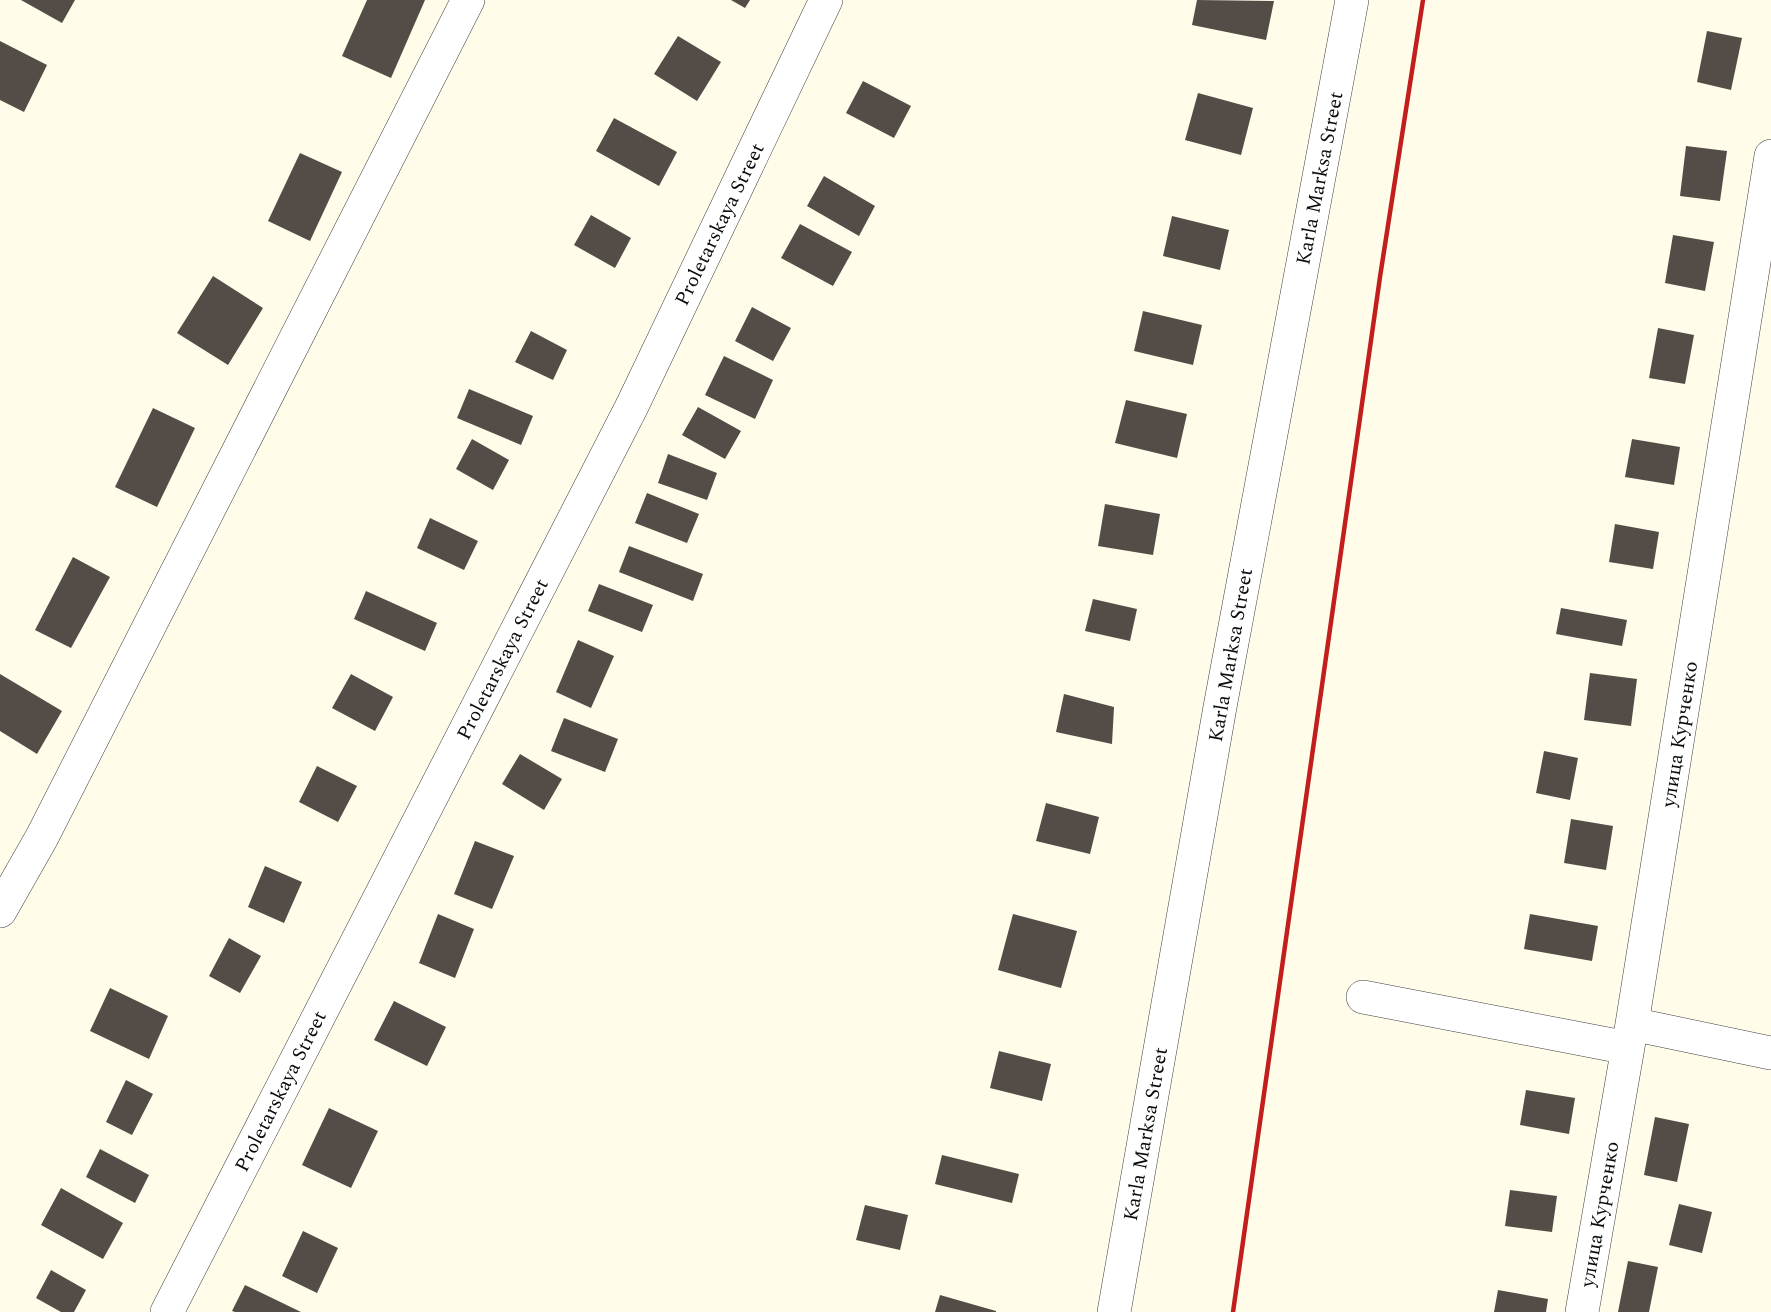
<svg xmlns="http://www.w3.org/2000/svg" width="1771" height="1312" viewBox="0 0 1771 1312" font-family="Spectral,serif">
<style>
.building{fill:#544d47}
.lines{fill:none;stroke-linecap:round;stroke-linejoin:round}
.minor-casing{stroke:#3e3e3e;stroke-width:34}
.minor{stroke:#fff;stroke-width:33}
.rail{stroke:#c21e1c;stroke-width:4.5}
.labels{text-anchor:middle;stroke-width:6;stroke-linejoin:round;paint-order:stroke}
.street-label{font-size:20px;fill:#0b0b0b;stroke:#fff}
</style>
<rect width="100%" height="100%" fill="#fffce9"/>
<path class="building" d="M21 0H75L62 23Z
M367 0H425L391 78 342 56Z
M731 0H750L745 8Z
M1197 0 1274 1 1266 40 1192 25Z
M1707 31 1742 38 1731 90 1697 82Z
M678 36 721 62 697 101 654 74Z
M0 41 47 65 24 112 0 100Z
M863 81 911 106 894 138 846 113Z
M1198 93 1253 108 1241 155 1185 140Z
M614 118 677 152 659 186 596 151Z
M1686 146 1727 151 1720 201 1680 196Z
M300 153 342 172 310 241 268 221Z
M824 176 875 206 859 236 807 206Z
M591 215 631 238 615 268 574 245Z
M1172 216 1229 230 1220 270 1163 256Z
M800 224 852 252 833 286 781 258Z
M1673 235 1714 242 1705 291 1665 283Z
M213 276 263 308 228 365 177 333Z
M752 307 791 328 773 361 735 341Z
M1143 311 1202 325 1193 365 1134 351Z
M1658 328 1694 335 1685 384 1649 378Z
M531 331 567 350 553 380 515 362Z
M724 356 773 380 755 419 705 395Z
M469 389 533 416 521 445 457 418Z
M1126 400 1187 414 1177 458 1115 443Z
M698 407 741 431 725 459 682 435Z
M153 408 195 428 157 507 115 487Z
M472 439 509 460 493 490 456 469Z
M1632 439 1680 447 1674 485 1625 477Z
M668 454 717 473 707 500 658 483Z
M647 493 699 514 687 543 635 523Z
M1105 504 1160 514 1153 555 1098 546Z
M430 518 478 541 464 570 417 548Z
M1615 524 1659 532 1653 569 1609 562Z
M629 546 703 574 693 601 619 572Z
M73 557 110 577 71 648 35 630Z
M599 584 653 605 642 632 588 611Z
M366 591 437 623 425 651 354 619Z
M1093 599 1137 609 1130 641 1085 631Z
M1561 608 1627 620 1622 646 1556 634Z
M578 640 614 656 591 708 556 692Z
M1590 673 1637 679 1631 726 1584 720Z
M0 674 62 711 37 754 0 731Z
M351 674 393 697 375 731 332 708Z
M1064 694 1114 707 1112 744 1056 732Z
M564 718 618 739 605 772 551 751Z
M1544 751 1578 758 1570 800 1536 793Z
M520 754 562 779 544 810 502 784Z
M317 766 357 786 338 822 299 802Z
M1046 803 1099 817 1090 854 1036 841Z
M1571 819 1613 826 1606 870 1564 863Z
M475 841 514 856 492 909 454 894Z
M265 866 302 882 284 923 248 907Z
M438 914 474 929 455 978 419 963Z
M1013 914 1077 931 1061 988 998 970Z
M1530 914 1598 926 1592 961 1524 949Z
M229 938 261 956 240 993 209 976Z
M110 988 168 1016 149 1059 90 1031Z
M394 1001 446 1027 427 1066 374 1040Z
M999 1051 1051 1064 1042 1101 990 1088Z
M126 1080 153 1094 132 1135 106 1122Z
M1526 1090 1575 1098 1569 1134 1520 1125Z
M329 1108 378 1131 351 1188 302 1165Z
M1655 1117 1689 1124 1677 1182 1644 1175Z
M100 1149 149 1175 135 1203 86 1177Z
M942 1155 1019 1174 1012 1203 935 1184Z
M61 1188 123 1223 103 1259 41 1225Z
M1510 1190 1557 1196 1552 1232 1505 1226Z
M1679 1204 1712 1212 1702 1253 1669 1245Z
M865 1205 908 1215 900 1250 856 1240Z
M303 1231 338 1248 317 1293 282 1276Z
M1628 1261 1658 1267 1649 1312H1618Z
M51 1270 86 1290 74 1312H61L36 1298Z
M245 1285 301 1312H235L232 1311Z
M1498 1290 1548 1299 1546 1312H1494Z
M940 1295 996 1311V1312H935Z"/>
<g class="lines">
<g class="minor-casing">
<path id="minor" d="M0 911 42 837 468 0
M1363 997 1628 1048
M1632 1024 1771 1053
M167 1312 632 406 826 0
M1114 1312 1220 707 1352 0
M1582 1312 1632 1024 1771 156"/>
</g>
<use href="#minor" class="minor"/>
<path class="rail" d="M1233 1312 1380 277 1423 0"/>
</g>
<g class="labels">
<g class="street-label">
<text transform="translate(1319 178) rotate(-79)" y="7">Karla Marksa Street</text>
<text transform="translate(719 224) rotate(-64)" y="7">Proletarskaya Street</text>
<text transform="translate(1230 655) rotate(-80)" y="7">Karla Marksa Street</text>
<text transform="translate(502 659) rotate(-63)" y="7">Proletarskaya Street</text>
<text transform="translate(1679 734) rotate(-81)" y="7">улица Курченко</text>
<text transform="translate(280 1091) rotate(-63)" y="7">Proletarskaya Street</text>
<text transform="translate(1145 1134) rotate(-80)" y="7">Karla Marksa Street</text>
<text transform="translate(1599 1214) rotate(-80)" y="7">улица Курченко</text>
</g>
</g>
</svg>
